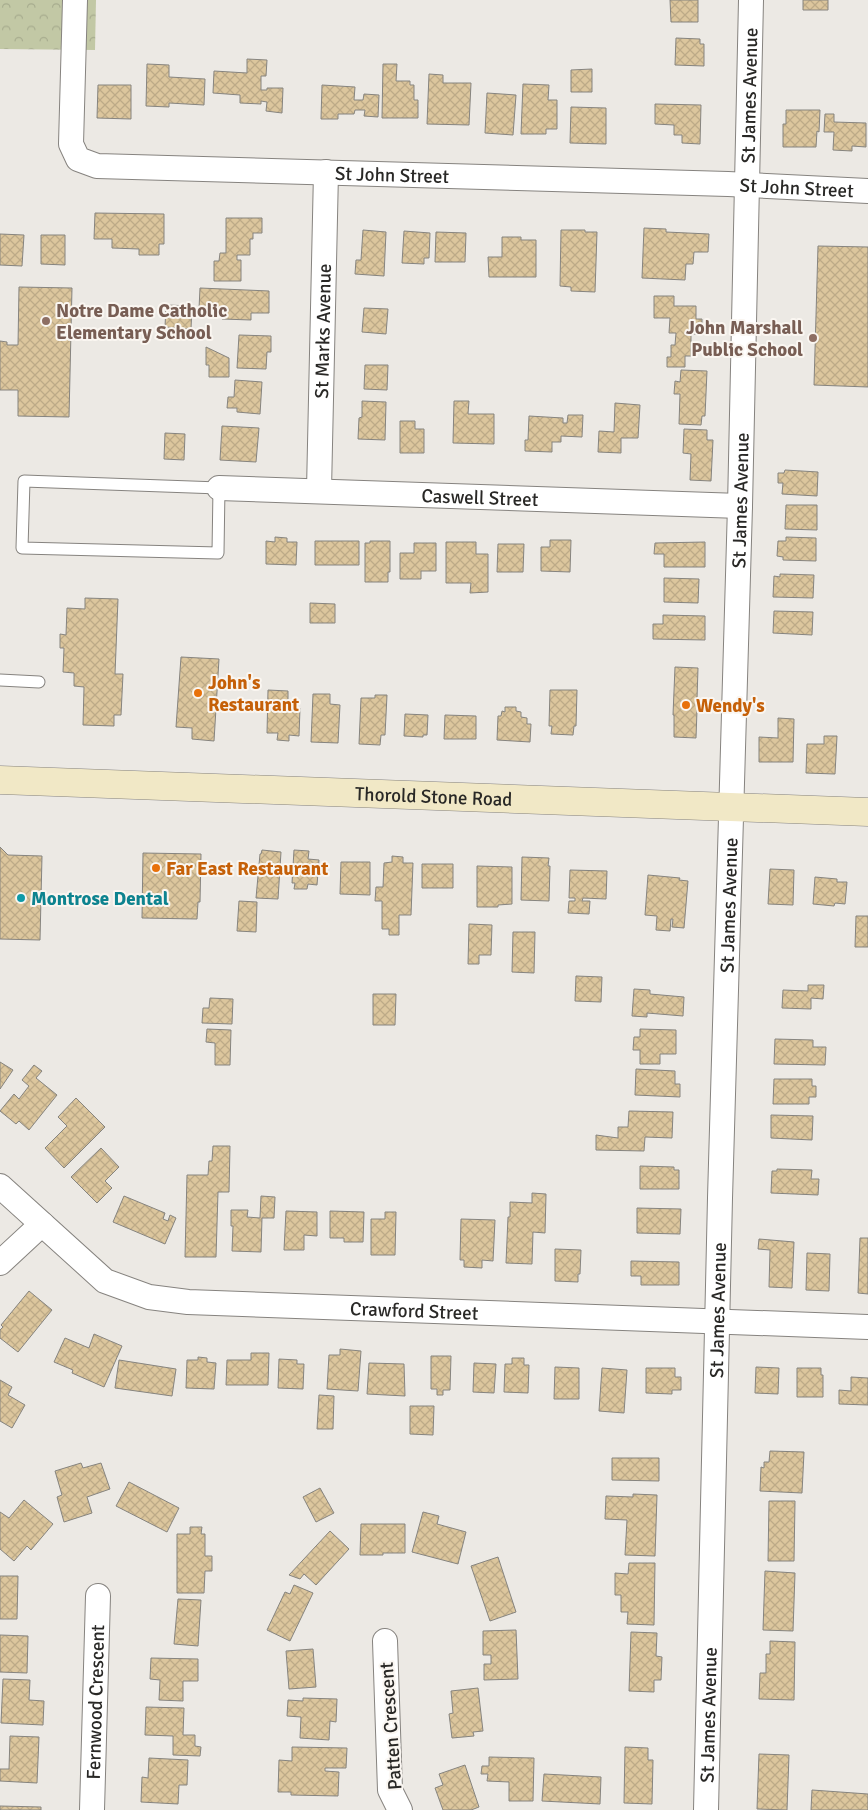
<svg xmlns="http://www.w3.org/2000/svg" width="868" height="1810" viewBox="0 0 868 1810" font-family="Signika,sans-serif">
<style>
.forest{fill:url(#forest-crowns)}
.building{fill:url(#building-cross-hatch);stroke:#86847f}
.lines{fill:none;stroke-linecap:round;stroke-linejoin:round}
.lane-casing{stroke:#86837f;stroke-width:13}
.street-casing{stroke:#86837f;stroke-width:26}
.secondary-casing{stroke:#86837f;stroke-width:29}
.lane{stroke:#fff;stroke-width:11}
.street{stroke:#fff;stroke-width:24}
.secondary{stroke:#f1e8c6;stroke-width:28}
.education-dot{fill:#8d6e63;stroke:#faf6f1;stroke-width:2}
.food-dot{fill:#e8710a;stroke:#faf6f1;stroke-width:2}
.culture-dot{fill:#0f9aa8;stroke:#faf6f1;stroke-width:2}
.labels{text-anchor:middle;stroke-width:4;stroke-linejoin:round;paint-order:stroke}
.street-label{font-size:19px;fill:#292826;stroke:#faf6f1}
.education-label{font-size:19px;font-weight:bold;fill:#785e54;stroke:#faf6f1;text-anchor:start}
.food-label{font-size:19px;font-weight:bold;fill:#c56008;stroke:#faf6f1;text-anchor:start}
.culture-label{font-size:19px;font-weight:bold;fill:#0d838f;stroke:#faf6f1;text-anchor:start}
</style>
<defs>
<pattern id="forest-crowns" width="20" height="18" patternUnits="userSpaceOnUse" patternTransform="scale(1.25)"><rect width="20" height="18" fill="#c2c8a5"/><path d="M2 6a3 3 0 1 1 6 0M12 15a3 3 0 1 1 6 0" fill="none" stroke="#a7ac8e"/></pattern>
<pattern id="building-cross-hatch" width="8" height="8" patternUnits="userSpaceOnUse" patternTransform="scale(1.25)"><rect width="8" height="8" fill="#dcc69d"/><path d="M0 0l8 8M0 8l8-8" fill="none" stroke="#bdaa87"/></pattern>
</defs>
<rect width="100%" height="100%" fill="#ece9e4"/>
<path class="forest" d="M0 0H96L95 50 0 49Z"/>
<path class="building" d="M670 0H698V22H671Z
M803 0H828V10H803Z
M676 38 700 39V44H704V66L675 65Z
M247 59 267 60 266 76H261V90H267V88H283L282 113 266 111 267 102 261 101V104L240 103V95L213 93 214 71 247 73Z
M147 64 169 65V77L205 79 204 105 169 103V107L146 106Z
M383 64H397L396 81H410V85H414V100H418V118H382Z
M592 69V92H571V70Z
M429 74 443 75V83H471L469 125 427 124Z
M523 84 549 85 548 100H557V129H546V134H521Z
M98 85H131V119L97 118Z
M322 85 355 87 354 100H363L364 94 379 95 378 117 364 116 365 110H355L354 114H338V119H321Z
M487 93 516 95 513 135 485 133Z
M655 104 701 105 700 144 682 143V135H674V125L655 124Z
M571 107 606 108V144L570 143Z
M786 110H820L819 132 817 131 816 147H783V124H786Z
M825 114H834V122L866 123V147L852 146V151L833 150 834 132H824Z
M95 213 164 214V244H159V255H139V249L112 248V239H94Z
M226 218H262V233H253V239H250V255H237V260H241V281H214V261H219L220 253H226Z
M644 228 666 229V232L709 234 708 252H694L693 264H686L685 280 642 278Z
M363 230 386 232 384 276 355 274 356 260H361Z
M561 230H585V232H597L595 292 571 291V287L560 286Z
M404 231 430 233 429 258H424V264L402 263Z
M436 232 466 233 465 262H435Z
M0 234 24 235 22 266 0 265Z
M41 235H65V265L41 264Z
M502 237H521V240H536V277H489L488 257H502Z
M818 246 868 247V387L814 385Z
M19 287 72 288 69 417 18 416V390H0V341L7 342V345H18Z
M200 288 269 291V313H251V320L222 319V310L199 309Z
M654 296H674V306H696V319H702V334H691V356H685V367H667V357H671V345H675L676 333H669L670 318H654Z
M166 305 192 306 191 329 165 327Z
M364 308 388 309 386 334 362 332Z
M239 335 271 336V352H267L266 369 237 368Z
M206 347 229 358V377H209V365H206Z
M365 365H388L387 390 364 389Z
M681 370 707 371 705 416H702L701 425 679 424 680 394H674L675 381 680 382Z
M235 380 262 382 260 414 237 412V408H227L228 397H234Z
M362 401 386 402 385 440 358 439 359 418 362 417Z
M454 401H469L468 414H494V444L453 443Z
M615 403 640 405 638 438H621V453L598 452 599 431 614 432Z
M568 415H583L582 437 561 436V442H552V452L525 451V440H528L529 416 563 418V423H567Z
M400 421H415V429H424V453H400Z
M222 426 259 428 256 462 220 460Z
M684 429 707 430V440H713L711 481 690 480 691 454 683 453Z
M165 433 185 434 184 460 164 459Z
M785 470 818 472 817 496 782 494 783 483H778V473H784Z
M786 505H817V530L785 529Z
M275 537 287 538V542H297L296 565 266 564V541L275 542Z
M786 537 816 538V561L783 560V557L777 556 778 541H786Z
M550 540H571L570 572 541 571V547H550Z
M315 541H359V565H315Z
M370 541H390V572H388V582H365V543H370Z
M446 542H476V554H488V592L470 593 471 583H446Z
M705 542V567H664V554H654L655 543Z
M414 543H436V571H421V579H400V553H414Z
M498 544H524L523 572H497Z
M780 574 814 575 813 598 773 597 774 576 780 577Z
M664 578 699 579 698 603 664 602Z
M85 598 118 599 115 674H123L121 715H114V726L83 725 84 687 74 686V673L63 672 64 648H60V634L66 635 67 608 85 609Z
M310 603 335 604V623H310Z
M774 611 813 612 812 635 773 633Z
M663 615 705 616V640L653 639V624H663Z
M181 657 219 659 214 741 192 739V728L176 727Z
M675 667 698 668 697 699H700V710H697L696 738 674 737V715H673Z
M268 690 288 691V702H293L292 708H300L299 736 289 735V741L277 740 278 733H267Z
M550 690H577L576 726H574L573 735 551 734 552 726H549Z
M313 694H330V704L340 705 338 743 311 742Z
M375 695H387L385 735H381L380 745 359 744 361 698H375Z
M505 707H516V711L521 712V717L527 718V724H531L530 742 497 740 498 716H501L502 711 505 712Z
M405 714 428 715 427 735H423V737L404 736Z
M445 715 476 716V739H444Z
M778 718 794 719 793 762H759V737L778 738Z
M824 736H837L835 774 806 773 807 744H824Z
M0 847 8 855 42 856 40 940 0 939Z
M262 850 281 852 278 899 256 898 260 854H261Z
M294 850 309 851 308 859 319 860 317 885 308 884 307 889H294L295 883H292Z
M143 853 201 854 200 902H198L197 919 142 918Z
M392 856 403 857V863H413L411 915H399V935H389V929H382V901H375L376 887H383L384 863 392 862Z
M522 857 549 858 548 866H550L549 901 521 900Z
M341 862H370V895L340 894Z
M422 864H453V888H422Z
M477 866 512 867V904L498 905V907H477Z
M770 869 794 870 793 905 768 904Z
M570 870 607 871 606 899 583 898 582 901H590L589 914 568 913 569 901H575V898H569Z
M648 875 680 878 679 880 688 881 684 928 672 927 673 919H671L670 931 656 930 657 916 645 915Z
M815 877 837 879V882H847L845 904 835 903 834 906 813 904Z
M239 901 257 902 256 932 237 931Z
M856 916H868V947H855Z
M469 924 492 925 491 955H479V964H468Z
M513 932H535L534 973 512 972Z
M576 976 602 977 601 1002 575 1001Z
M808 985H824L823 999 811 998V1009L782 1008 783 990 808 991Z
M634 989 650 990V994L684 997 683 1016 647 1013V1017L632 1016Z
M373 994H396L395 1025H373Z
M210 998 233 999 232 1024 202 1023 203 1008H209Z
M207 1029 231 1030 230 1065H215V1043L206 1042Z
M640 1029 676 1030V1054H660V1064H640V1050H633L634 1037H640Z
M775 1039 813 1040V1047H826L825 1065 774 1064Z
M0 1062 13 1070 0 1089Z
M34 1065 42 1071 36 1078 57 1095 29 1130 19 1121 16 1124 0 1111 14 1094 19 1099 29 1086 22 1080Z
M636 1069 675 1071V1084H680V1097L635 1095Z
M774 1079H812V1086H816V1097H809V1104H773Z
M76 1098 105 1127 64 1168 45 1148 67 1126 58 1117Z
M629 1111 673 1112 672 1138 645 1137 644 1151 596 1150V1135L618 1138V1127H628Z
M771 1115 813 1116 812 1140 771 1138Z
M213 1146H230L229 1192H218L216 1257H185L187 1175H208L209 1161H212Z
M101 1148 119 1167 105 1181 112 1188 97 1203 71 1177Z
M640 1166 674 1167V1170H679V1189H640Z
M777 1169 812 1170 811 1179H819L818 1195 771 1193 772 1171H777Z
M532 1193 546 1194 545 1233 533 1232 532 1264 506 1263 508 1217H510V1202L532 1203Z
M124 1196 165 1213 163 1219 168 1221 170 1215 176 1218 165 1244 113 1222Z
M261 1196 275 1197 274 1218H262L261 1252 232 1251 233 1226H231V1210H248L247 1217 260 1218Z
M637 1208 681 1209 680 1234 637 1233Z
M286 1211 317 1212V1236L304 1235V1250H284Z
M330 1211 364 1212 363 1242H344V1238H330Z
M385 1212H396L395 1255H371V1219H385Z
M461 1219 495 1220 493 1261 482 1260V1268L464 1267V1260H460Z
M860 1238H868V1294L858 1293Z
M759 1239 794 1242 792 1288 769 1287 770 1250 758 1249Z
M555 1249 581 1250 580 1274H578V1282L555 1281Z
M807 1253 830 1254 829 1291 806 1290Z
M631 1261 679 1262V1285H641V1276H631Z
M29 1291 52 1310 18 1352 0 1338V1330L3 1327 1 1325Z
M94 1334 122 1346 104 1387 72 1373 73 1370 54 1362 65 1338 89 1348Z
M340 1349 361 1351 358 1391 327 1389 329 1355H340Z
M251 1353H269L268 1385H226L227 1360H251Z
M431 1356H451L450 1390H443V1395H437V1389H431Z
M198 1357 207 1358V1362L216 1363 214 1389 186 1388 187 1360H198Z
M512 1358H524V1365H529L528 1393 504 1392 505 1364H512Z
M279 1359 297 1360V1364H304L303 1389 278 1388Z
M119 1360 176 1369 172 1396 115 1388Z
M369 1363 404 1364 405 1396 367 1394Z
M474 1363 496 1364 494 1393 473 1392Z
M555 1367 579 1368V1399H554Z
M756 1367 779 1368 778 1394 755 1393Z
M602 1368 627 1370 624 1413 599 1411Z
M646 1368H675V1377H681V1390H672V1394L646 1393Z
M797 1368H821V1375H823V1397H797Z
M851 1377 868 1378V1405L839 1404V1390L851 1391Z
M0 1380 12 1387 8 1395 25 1405 12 1428 0 1421Z
M319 1395 334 1396 333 1429H317Z
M410 1406H434L433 1435 410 1434Z
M770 1451 804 1452 802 1493 760 1491 761 1467 764 1468V1462H769Z
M612 1458H659V1481L612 1480Z
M81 1463 83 1468 101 1463 110 1489 87 1497 92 1513 64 1522 57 1497 62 1495 55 1471Z
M129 1482 179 1508 167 1532 116 1506Z
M320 1488 334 1513 316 1522 303 1497Z
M633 1494 657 1495 655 1556 625 1555 627 1520 605 1519 606 1496 633 1497Z
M24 1500 53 1524 31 1550 27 1546 14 1561 0 1549V1512L9 1518Z
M769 1501H795L794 1561H768Z
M423 1512 439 1516 437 1524 466 1532 458 1564 412 1552Z
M361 1524H405V1553H383V1555H360Z
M190 1527H202L201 1534H205V1556H212V1571H205L204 1593H177V1534H190Z
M330 1531 349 1549 316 1585 304 1574 300 1579 289 1575Z
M498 1557 516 1612 490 1621 471 1566Z
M629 1563H655L654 1625 627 1624 628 1612H621V1595H615V1573L628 1574Z
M765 1571 795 1573 793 1631 763 1630Z
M0 1576H18L17 1619H0Z
M294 1585 313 1593 290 1641 267 1630 285 1592 290 1594Z
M178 1599 201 1600 198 1646 174 1644Z
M516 1630 518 1679 484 1680V1664H491V1655H483V1631Z
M631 1632 657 1633 656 1656 662 1657 661 1680H654V1692L629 1691Z
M0 1635 28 1636 27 1673 0 1672Z
M770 1641 795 1642 794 1700 759 1699 760 1673H766V1654H770Z
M313 1649 316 1687 289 1689 286 1651Z
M151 1658 198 1659V1681H183V1701L159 1700 160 1680 150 1679Z
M3 1679 30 1680 29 1700 44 1701 43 1725 1 1723Z
M478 1688 483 1731 473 1732 474 1736 452 1738 449 1714 453 1713 451 1691Z
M303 1698 337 1699 336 1722 330 1721 329 1740 300 1738 301 1717 287 1716 288 1700 303 1701Z
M146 1707 184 1708 183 1735H195V1746L201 1747 200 1756 173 1755V1736L145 1735Z
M10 1736 39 1737 37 1783 0 1781V1769H9Z
M292 1747 347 1748 346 1768H325V1771L339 1772 338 1796 291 1795V1792H278L279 1760 292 1761Z
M625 1747 648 1748V1760H653L652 1804 624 1803Z
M759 1754 789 1755 787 1810 757 1809Z
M489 1757 534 1758 533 1801H509V1782L487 1781 488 1774H481L482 1766H489Z
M149 1758 188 1760 187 1785H179L178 1804 141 1802 142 1777 148 1778Z
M465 1765 479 1807 471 1810H443L435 1788 443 1785 439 1774Z
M544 1774 601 1777 600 1804 542 1801Z
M812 1790 868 1794V1810H811Z
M0 1806 41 1807V1810H0Z"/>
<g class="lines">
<g class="lane-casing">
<path id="lane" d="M24 481 219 488 218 553 22 548Z
M0 680 39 682"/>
</g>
<g class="street-casing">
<g id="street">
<path id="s1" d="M75 0 71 144 78 159 97 166 728 184 868 191"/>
<path id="s2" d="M219 488 740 506"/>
<path id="s3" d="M319 490 326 172"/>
<path id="s4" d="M0 1186 105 1281 149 1297 188 1302 868 1327"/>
<path d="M0 1263 42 1224"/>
<path d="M385 1641 390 1790 400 1810"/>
<path id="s5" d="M92 1810 98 1596"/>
<path id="s6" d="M706 1810 720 1198 740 506 751 0"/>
</g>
</g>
<g class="secondary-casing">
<g id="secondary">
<path id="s7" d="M0 780 868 812"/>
</g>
</g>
<use href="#lane" class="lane"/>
<use href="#street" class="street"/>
<use href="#secondary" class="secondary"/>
</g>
<g class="education-dot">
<circle cx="46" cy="321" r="5"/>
<circle cx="813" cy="338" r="5"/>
</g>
<g class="food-dot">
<circle cx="198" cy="693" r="5"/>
<circle cx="686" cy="705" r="5"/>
<circle cx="156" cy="868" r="5"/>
</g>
<circle class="culture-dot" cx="21" cy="898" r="5"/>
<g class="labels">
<g class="street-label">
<text dy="7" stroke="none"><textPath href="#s6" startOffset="1715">St James Avenue</textPath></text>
<text dy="7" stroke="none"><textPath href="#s1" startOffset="476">St John Street</textPath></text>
<text dy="7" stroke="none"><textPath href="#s1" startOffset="881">St John Street</textPath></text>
<text dy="7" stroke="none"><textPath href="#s3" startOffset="159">St Marks Avenue</textPath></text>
<text dy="7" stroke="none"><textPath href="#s2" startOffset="261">Caswell Street</textPath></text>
<text dy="7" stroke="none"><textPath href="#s6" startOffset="1310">St James Avenue</textPath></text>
<text dy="7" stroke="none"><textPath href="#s7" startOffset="434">Thorold Stone Road</textPath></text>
<text dy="7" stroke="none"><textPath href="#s6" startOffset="905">St James Avenue</textPath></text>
<text dy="7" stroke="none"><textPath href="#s4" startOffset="454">Crawford Street</textPath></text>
<text dy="7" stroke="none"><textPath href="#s6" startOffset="500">St James Avenue</textPath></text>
<text dy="7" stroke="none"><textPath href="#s5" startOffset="108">Fernwood Crescent</textPath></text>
<text dy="7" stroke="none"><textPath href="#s6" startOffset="95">St James Avenue</textPath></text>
<text transform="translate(390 1726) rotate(-94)" y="7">Patten Crescent</text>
</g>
<g class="education-label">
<text x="56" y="317">Notre Dame Catholic<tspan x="56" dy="22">Elementary School</tspan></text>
<text x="803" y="334" text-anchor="end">John Marshall<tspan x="803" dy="22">Public School</tspan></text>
</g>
<g class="food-label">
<text x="208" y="689">John's<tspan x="208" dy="22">Restaurant</tspan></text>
<text x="696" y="712">Wendy's</text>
<text x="166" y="875">Far East Restaurant</text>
</g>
<g class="culture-label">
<text x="31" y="905">Montrose Dental</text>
</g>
</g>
</svg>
